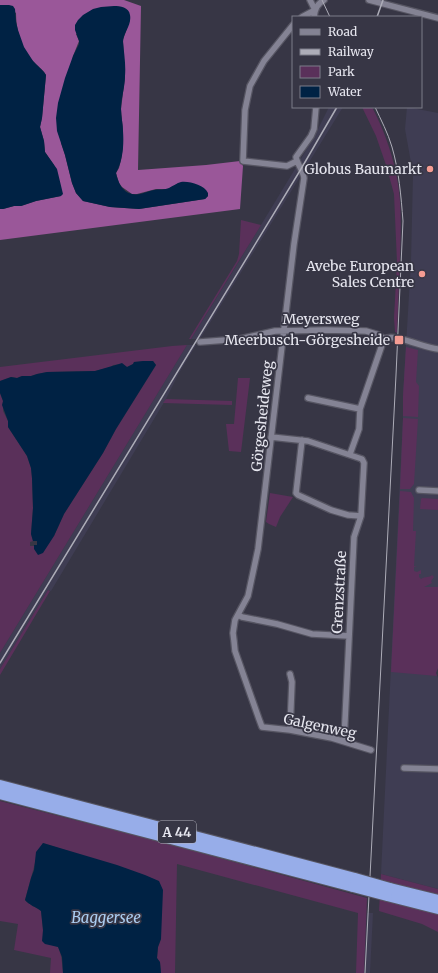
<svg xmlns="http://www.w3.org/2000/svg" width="438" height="973" viewBox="0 0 438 973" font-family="Merriweather,serif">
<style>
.built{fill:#3f3d53}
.green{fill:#5a305a}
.forest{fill:#9a5799;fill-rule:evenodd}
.water{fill:#024}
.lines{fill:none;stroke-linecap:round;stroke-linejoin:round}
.street-casing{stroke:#565562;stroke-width:8}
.highway-casing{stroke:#565562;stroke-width:12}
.street{stroke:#848394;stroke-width:5.5}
.highway{stroke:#97ade9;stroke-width:10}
.tram{stroke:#adadb8;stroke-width:1}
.rail{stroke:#adadb8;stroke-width:1.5}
.highway-bridge-casing{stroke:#565562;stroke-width:12;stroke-linecap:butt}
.highway-bridge{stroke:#97ade9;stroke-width:10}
.poi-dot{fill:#f59c93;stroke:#373645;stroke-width:1.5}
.labels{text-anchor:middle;stroke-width:3.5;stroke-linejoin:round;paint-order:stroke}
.shield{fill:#373645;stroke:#b2b1bc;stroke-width:1}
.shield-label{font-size:13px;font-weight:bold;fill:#e6e6ef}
.poi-label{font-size:14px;fill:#e6e6ef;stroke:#373645;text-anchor:end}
.street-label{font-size:14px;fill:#e6e6ef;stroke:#373645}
.water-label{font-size:15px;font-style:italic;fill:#abcdf1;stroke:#373645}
</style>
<rect width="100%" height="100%" fill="#373645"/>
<path class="built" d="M329 107H343L200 339H191L230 276 295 169 317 131Z
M407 107 438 113V668L436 673 438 678V889L381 874 403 418V396L411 261 413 174 405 129Z
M187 345H196L179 373 166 399 51 591 48 590 0 669V653Z
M367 913H373L370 973H364Z"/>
<path class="green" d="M362 107H372C383 128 391 150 396 173 402 200 401 228 400 256 399 282 398 307 397 333L395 332 394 318 397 262 394 194 386 165 376 136Z
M241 220 261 225 191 339H189L237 261 239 254Z
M187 345 0 653V393L3 401V411L8 421V427L27 456 31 468 32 478 33 508 31 534 33 541 30 542V546H34V549L54 536 64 514 103 453 116 429 156 365 153 361 134 362 133 364 127 367 122 364 113 365 111 367 95 371 47 372 37 374 31 376H22L17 378 11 377 0 381V367L172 346Z
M406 347 418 350 416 382 419 386 418 417 403 416V396Z
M238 378H250L241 452 229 451 226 424H234Z
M166 399 232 401V405L163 403Z
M403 418 418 419 414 484 410 489H400Z
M400 491 411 492 414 498 413 531H416L414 566H417L414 567V571L417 572 421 570V574H419V577L421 579C426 576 429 578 432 575L434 577 431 581 432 583 424 587H438V668L436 673 437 676 391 672Z
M270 493 293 497 280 517 276 527 269 524 266 522Z
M422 498 438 499V510L420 509 421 499Z
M48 590 50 591 0 675V669Z
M0 801 153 840 367 898 364 973H356L358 913 177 864 175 973H161L160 963 157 958 158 947 161 939 68 851 43 843 35 863 25 900C29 905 36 907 41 911L43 930V941L58 947C62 956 62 963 63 973H50L51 958 14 950 18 924 0 921Z
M381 874 438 889V932L422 924 379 911Z"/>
<path class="forest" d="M0 0H124L141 6 138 170 206 165 240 161 243 166 240 209 0 240V209H3L14 206H21L36 201 61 196 54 165 45 152 44 141 40 127 42 118 46 75C43 69 37 66 33 61 21 49 16 29 16 13L5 5H0ZM130 15 129 22 123 40 125 77 121 109 123 131V147L121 160 119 168 116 173 119 183 122 187 132 194H137L156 189H168L179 183 208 196 205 199 139 209 110 207 83 201 76 193 72 183 65 155 61 143 73 56 79 41 76 34Z"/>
<path class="water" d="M0 5H9L13 6 15 9 16 22 18 30 24 47 33 61 44 72 46 75 42 118 40 127 44 141 45 152 57 169 63 194 61 196 36 201 21 206H14L3 209H0Z
M114 6C120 6 129 7 130 15 132 25 123 33 123 42 124 53 126 65 125 76 125 87 121 98 121 109 121 117 123 124 123 131 124 144 123 161 116 173 118 182 122 192 132 194 139 196 148 191 154 190 159 189 165 190 169 188 173 186 177 183 181 182 190 181 204 185 208 193V196L205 199 139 209 110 207 83 201 76 193 72 183 65 155 57 131 56 118 58 103 65 78 73 56 79 44V41L75 30V25L78 20 83 15 93 9 101 7Z
M143 361H153L156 365 116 429 103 453 64 514 54 536 43 553 38 555 34 549V545H37V541H33L31 534 33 508 32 478 31 468 27 456 8 427V421L2 405 3 401 0 393V381L11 377 17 378 22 376H31L37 374 47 372 95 371 119 364 122 363 127 367 133 364 134 362Z
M43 843 117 865 145 875 159 881 163 890 161 939 158 947 157 958 160 962 161 973H63L62 957 58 947 45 944 42 941 43 930 41 911C36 907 29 905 25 900L31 878 34 870 36 852Z"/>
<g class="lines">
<g class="street-casing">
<path id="street" d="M310 0 315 10
M369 0 438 18
M302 17 315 10
M314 17C315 9 317 4 324 0
M293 25 264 61 250 86 245 110 243 161 287 166 297 161
M316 107 314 129 311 136 296 157C297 164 303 170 304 178L294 244 258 549 248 596 235 620 233 633 234 641 235 651 259 719 262 727 290 730 332 738 371 750
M200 342 240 339 275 331 326 330 366 331 379 335 384 339C395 333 424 348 438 349
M308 398 360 409
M271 437 308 441 362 459 364 463 361 516 354 537 344 741
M302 440 296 493 298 495 331 510 348 515 361 516
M350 454 359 429 360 409 384 339
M419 490 438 491
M238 615 242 617 277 624 312 634 349 636
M290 730 292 682 290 674
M404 768 438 769"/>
</g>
<g class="highway-casing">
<path id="highway" d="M0 785 355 878
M0 794 353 887
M390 888 438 900
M387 896 438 909"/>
</g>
<use href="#street" class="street"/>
<use href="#highway" class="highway"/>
<path class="tram" d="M322 0 330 17
M365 973 396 375 403 221C401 196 399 171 392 147 388 133 381 120 375 107"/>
<path class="rail" d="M377 17 383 0
M0 663 301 169 337 107"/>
<g class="highway-bridge-casing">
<path id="highway-bridge" d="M355 878 390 888
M353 887 387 896"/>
</g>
<use href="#highway-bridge" class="highway-bridge"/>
</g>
<g class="poi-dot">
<circle cx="430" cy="169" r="4"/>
<circle cx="422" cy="274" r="4"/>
<rect x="394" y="335" width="10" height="10" rx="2"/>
</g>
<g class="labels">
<rect class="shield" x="158" y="821" width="38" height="22" rx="3"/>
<g class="shield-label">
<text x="177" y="837">A 44</text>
</g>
<g class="poi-label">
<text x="422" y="174">Globus Baumarkt</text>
<text x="414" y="271">Avebe European<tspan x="414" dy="16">Sales Centre</tspan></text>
<text x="390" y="345">Meerbusch-Görgesheide</text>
</g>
<g class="street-label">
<text x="321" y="324">Meyersweg</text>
<text transform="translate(262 416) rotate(-84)" y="5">Görgesheideweg</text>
<text transform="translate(339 592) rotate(-87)" y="5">Grenzstraße</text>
<text transform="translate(320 726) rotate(12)" y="5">Galgenweg</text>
</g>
<g class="water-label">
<text x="106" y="923">Baggersee</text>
</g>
</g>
<rect x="292" y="16" width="130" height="92" fill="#373645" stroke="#7d7c89"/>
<rect x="300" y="29" width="20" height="6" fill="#848394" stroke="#7d7c89"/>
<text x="328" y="36" font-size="12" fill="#e6e6ef">Road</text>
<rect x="300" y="49" width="20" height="6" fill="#adadb8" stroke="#7d7c89"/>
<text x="328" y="56" font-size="12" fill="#e6e6ef">Railway</text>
<rect x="300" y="66" width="20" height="12" fill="#5a305a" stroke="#7d7c89"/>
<text x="328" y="76" font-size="12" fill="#e6e6ef">Park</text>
<rect x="300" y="86" width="20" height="12" fill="#002244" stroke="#7d7c89"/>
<text x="328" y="96" font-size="12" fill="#e6e6ef">Water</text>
</svg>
